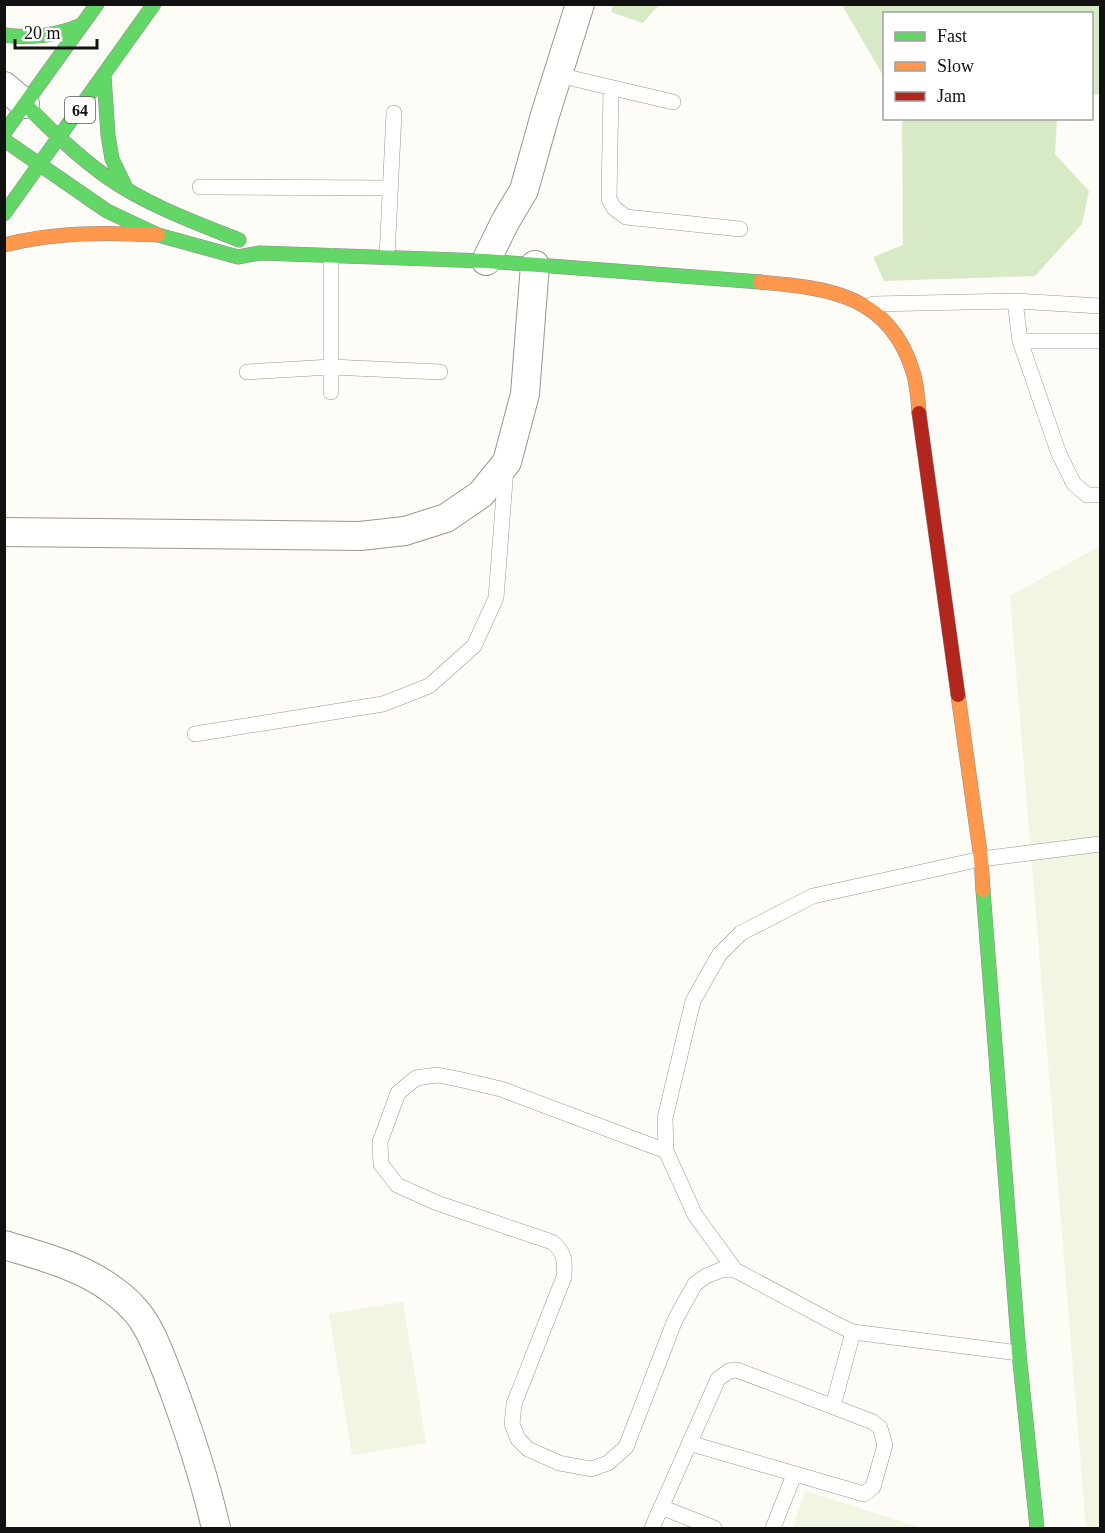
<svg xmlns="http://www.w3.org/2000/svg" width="1105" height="1533" viewBox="0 0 1105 1533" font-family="Georgia,serif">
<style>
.forest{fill:#d8eac5}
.pitch{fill:#f0f6e1}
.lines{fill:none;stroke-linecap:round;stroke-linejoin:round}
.lane-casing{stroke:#979795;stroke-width:16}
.street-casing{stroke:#979795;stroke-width:30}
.fast-casing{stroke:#8e8d8b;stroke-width:15}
.slow-casing{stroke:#8e8d8b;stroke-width:15}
.jam-casing{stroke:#8e8d8b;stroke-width:15}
.lane{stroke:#fffffe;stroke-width:15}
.street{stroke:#fffffe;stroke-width:28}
.fast{stroke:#63d668;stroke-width:14}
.slow{stroke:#ff974d;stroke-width:14}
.jam{stroke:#b3261e;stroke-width:14}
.labels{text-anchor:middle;stroke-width:6;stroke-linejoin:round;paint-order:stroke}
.shield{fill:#fff;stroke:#585858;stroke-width:1.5}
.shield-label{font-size:16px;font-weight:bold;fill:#111}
</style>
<rect width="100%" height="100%" fill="#fdfcf7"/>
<path class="forest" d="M613 5V4L659 5 643 23 611 12Z
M842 5H1100V94L1092 95V14H884V77Z
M902 119H1057L1055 154 1089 191 1082 224 1035 276 884 281 873 257 903 245Z"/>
<path class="pitch" d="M1100 546V1528H1086L1010 596Z
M403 1302 426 1443 352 1455 329 1314Z
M805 1491 923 1528H793Z"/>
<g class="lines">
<g class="lane-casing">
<path id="lane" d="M558 75 673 102
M611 88 609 199 614 208 626 217 740 229
M200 187 390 188
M387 257 394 113
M1015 301 1020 341 1059 454 1074 484 1087 495H1100
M873 304 1015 301 1100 306
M1020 341H1100
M247 372 331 367 440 372
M331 392V256
M195 734 383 704 429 686 474 646 496 598 506 468
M666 1151 501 1089 458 1079 437 1075 416 1078 398 1093 380 1142 381 1164 397 1185 437 1203 552 1242C565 1252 565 1261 564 1277L514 1404 512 1424 518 1439 528 1449 559 1463 591 1469 608 1463 626 1447 675 1320 695 1284 706 1276 721 1270H735L836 1324 853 1332 1019 1353
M735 1270 695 1215 666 1151 665 1118 693 1001 719 955 741 933 813 896 981 859 1100 844
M833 1406 853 1332
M661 1507 714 1528
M652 1528 718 1379 729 1371 737 1370 873 1422 880 1428 885 1445 873 1487 864 1494 689 1443
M773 1528 794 1475"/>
</g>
<g class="street-casing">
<path id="street" d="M4 86 25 104
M486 261 505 222 524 190 545 115 580 4
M4 532 360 536 405 531 446 518 481 494 507 462 525 394 535 265
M4 1245C41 1256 84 1267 114 1291 121 1296 129 1303 135 1310 151 1328 159 1353 168 1375 187 1425 204 1476 216 1528"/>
</g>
<g class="fast-casing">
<path id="fast" d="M4 35C32 39 56 36 82 25
M104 76 108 135 112 159 127 190
M25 104C51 130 77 156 107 177 147 205 194 222 239 240
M4 133 97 4
M4 140 107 211 158 235 238 257 260 253 486 261 760 282
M4 214 154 4
M983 890 1019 1353 1037 1528"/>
</g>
<g class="slow-casing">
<path id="slow" d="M4 245C55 232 106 232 158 235
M760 282C829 288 890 295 913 372 917 384 918 399 919 413
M958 695 981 859 983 890"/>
</g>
<g class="jam-casing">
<path id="jam" d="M919 413 958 695"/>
</g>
<use href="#lane" class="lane"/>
<use href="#street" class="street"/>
<use href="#fast" class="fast"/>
<use href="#slow" class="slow"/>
<use href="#jam" class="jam"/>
</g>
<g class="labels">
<rect class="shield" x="65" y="97" width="30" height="26" rx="4.5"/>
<g class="shield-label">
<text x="80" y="116">64</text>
</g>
</g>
<rect width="1105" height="1533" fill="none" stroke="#111111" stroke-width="12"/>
<rect x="883" y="12" width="210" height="108" fill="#ffffff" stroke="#a0a0a0" stroke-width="1.5"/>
<rect x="895" y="32" width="30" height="9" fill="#63d668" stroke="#a0a0a0" stroke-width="1.5"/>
<text x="937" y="42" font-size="18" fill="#111111">Fast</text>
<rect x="895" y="62" width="30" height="9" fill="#ff974d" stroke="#a0a0a0" stroke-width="1.5"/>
<text x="937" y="72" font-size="18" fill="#111111">Slow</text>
<rect x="895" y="92" width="30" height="9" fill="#b3261e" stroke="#a0a0a0" stroke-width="1.5"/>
<text x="937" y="102" font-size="18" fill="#111111">Jam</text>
<path d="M15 39v9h82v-9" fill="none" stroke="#111111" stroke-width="3"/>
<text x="24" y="39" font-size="18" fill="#111111" stroke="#ffffff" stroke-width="4.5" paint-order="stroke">20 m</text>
</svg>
